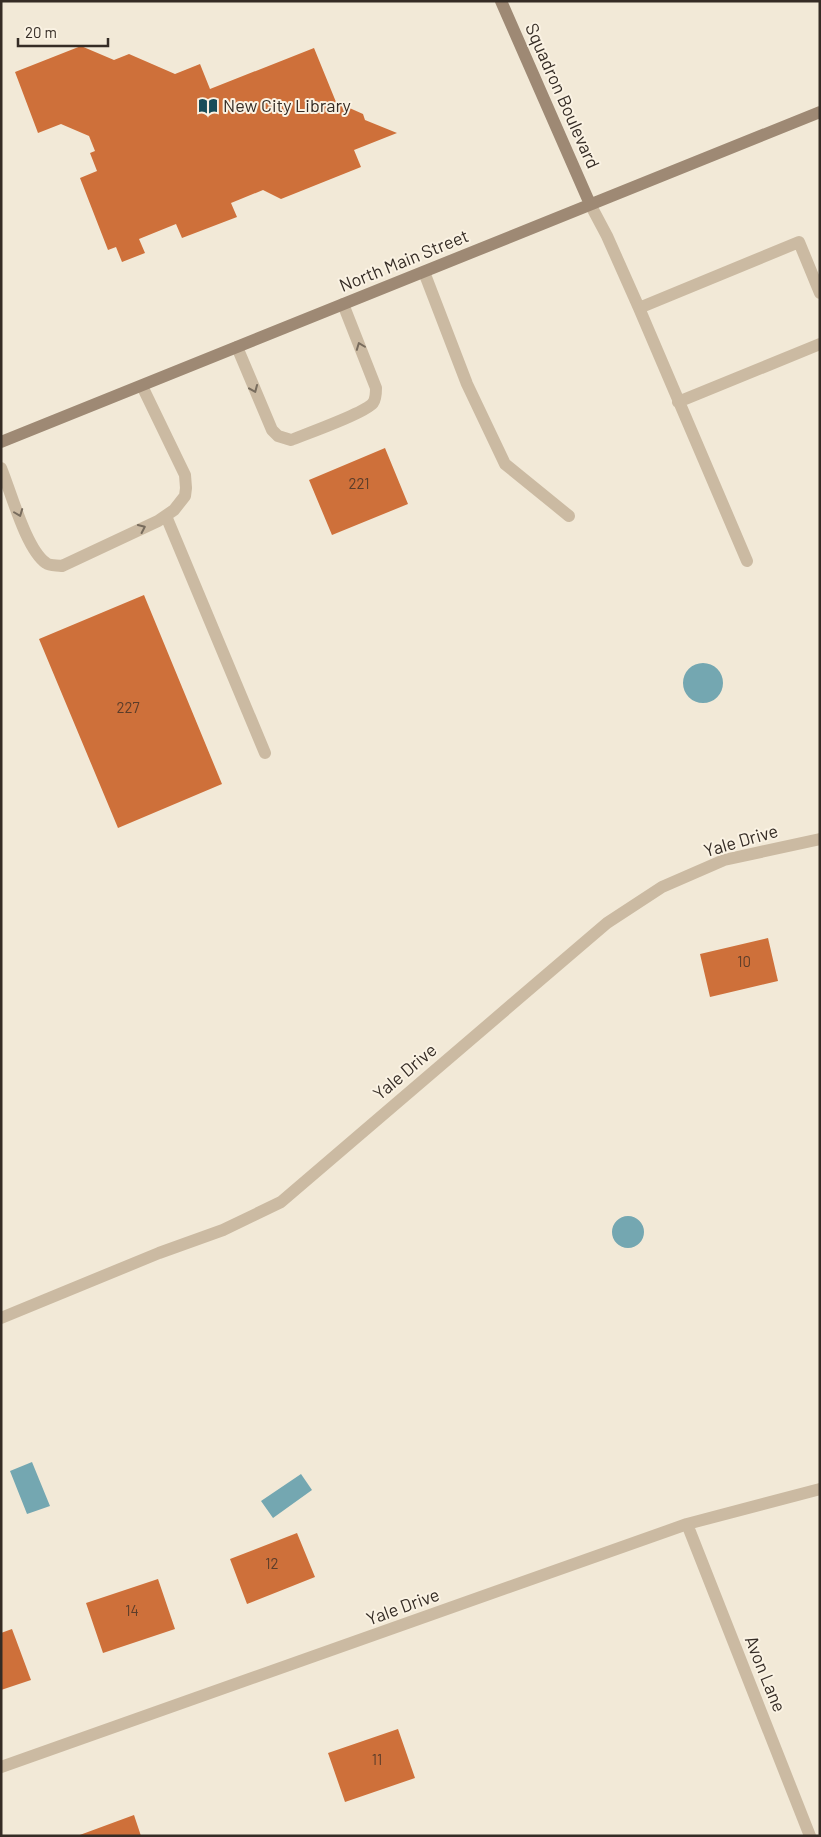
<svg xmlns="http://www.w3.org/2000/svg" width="821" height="1837" viewBox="0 0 821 1837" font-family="Barlow,sans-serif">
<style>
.water{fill:#74a7b1}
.building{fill:#ce703a}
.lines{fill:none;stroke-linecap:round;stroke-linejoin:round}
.lane{stroke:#cbbaa2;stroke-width:12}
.street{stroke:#cbbaa2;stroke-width:12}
.secondary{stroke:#9e8974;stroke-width:12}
.oneway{stroke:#786c5d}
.labels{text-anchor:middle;stroke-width:4;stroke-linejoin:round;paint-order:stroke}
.number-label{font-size:15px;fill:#5b3d2a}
.street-label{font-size:18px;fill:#352c25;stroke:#faf2e3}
.poi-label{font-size:18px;fill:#352c25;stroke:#faf2e3;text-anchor:start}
</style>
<rect width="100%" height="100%" fill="#f2e9d7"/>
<path class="water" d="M683 683a20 20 0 1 1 40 0a20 20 0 1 1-40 0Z
M612 1232a16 16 0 1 1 32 0a16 16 0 1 1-32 0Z
M32 1462 50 1506 27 1514 10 1471Z
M301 1474 312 1490 273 1518 261 1501Z"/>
<path class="building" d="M81 46 114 60 129 54 175 74 200 64 210 89 314 48 336 102 363 114 365 120 397 133 354 150 361 167 281 199 263 190 231 203 237 217 182 238 176 224 139 239 145 253 122 262 116 247 108 250 80 178 97 171 90 153 95 151 89 136 61 124 38 133 15 72Z
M385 448 408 504 332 535 309 480Z
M144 595 222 784 118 828 39 639Z
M768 938 778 981 710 997 700 954Z
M297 1533 315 1577 247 1604 230 1559Z
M158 1579 175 1629 103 1653 86 1603Z
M12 1629 31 1680 1 1690V1633Z
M398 1729 415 1778 345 1802 328 1753Z
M134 1815 141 1836H77Z"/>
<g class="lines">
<path class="lane" d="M590 204 607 236 639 308 747 561
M424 272 467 384 505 464 569 516
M639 308 799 242 820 293
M237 347 272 430 278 436 291 440C306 434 365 413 373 403 376 399 376 393 376 388L343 304
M678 402 820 344
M1 468C11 492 26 549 46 563 50 566 56 565 62 566L158 521 174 510 185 496 186 488 185 475 142 386
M166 516 265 753"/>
<path class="street" d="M1 1318 159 1253 223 1230 281 1202 607 923 662 887 724 860 820 839
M687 1524 810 1836
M1 1767 687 1524 820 1489"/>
<path class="secondary" d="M501 1 590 204
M1 442 820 112"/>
</g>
<defs><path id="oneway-chevron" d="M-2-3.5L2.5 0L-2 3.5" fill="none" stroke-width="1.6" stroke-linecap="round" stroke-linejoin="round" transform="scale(1.25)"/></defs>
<g class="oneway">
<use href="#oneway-chevron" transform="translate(360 346) rotate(-111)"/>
<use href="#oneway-chevron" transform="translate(254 389) rotate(67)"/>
<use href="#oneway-chevron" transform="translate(19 513) rotate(69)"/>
<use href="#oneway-chevron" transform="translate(142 528) rotate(-25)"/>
</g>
<defs>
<g id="library-bare" transform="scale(1.5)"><path d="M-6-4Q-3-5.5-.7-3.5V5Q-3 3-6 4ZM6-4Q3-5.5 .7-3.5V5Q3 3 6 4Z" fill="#184d59" stroke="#faf2e3" stroke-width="2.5" paint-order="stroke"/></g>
</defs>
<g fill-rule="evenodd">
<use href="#library-bare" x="208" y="106"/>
</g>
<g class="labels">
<g class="number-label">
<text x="359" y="489">221</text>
<text x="128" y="713">227</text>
<text x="744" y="967">10</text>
<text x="272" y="1569">12</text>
<text x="132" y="1616">14</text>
<text x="377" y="1765">11</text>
</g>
<g class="street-label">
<text transform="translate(562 96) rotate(66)" y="6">Squadron Boulevard</text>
<text transform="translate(404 261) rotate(-22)" y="6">North Main Street</text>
<text transform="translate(741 841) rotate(-16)" y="6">Yale Drive</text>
<text transform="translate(405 1072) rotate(-40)" y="6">Yale Drive</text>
<text transform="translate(403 1607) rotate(-20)" y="6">Yale Drive</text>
<text transform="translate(765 1674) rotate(68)" y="6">Avon Lane</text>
</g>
<g class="poi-label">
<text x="223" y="112">New City Library</text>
</g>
</g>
<rect width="821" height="1837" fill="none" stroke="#352c25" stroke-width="5"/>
<path d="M18 38v8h90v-8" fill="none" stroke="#352c25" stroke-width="2.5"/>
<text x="25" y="38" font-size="15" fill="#352c25" stroke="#faf2e3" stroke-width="4" paint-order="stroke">20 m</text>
</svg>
